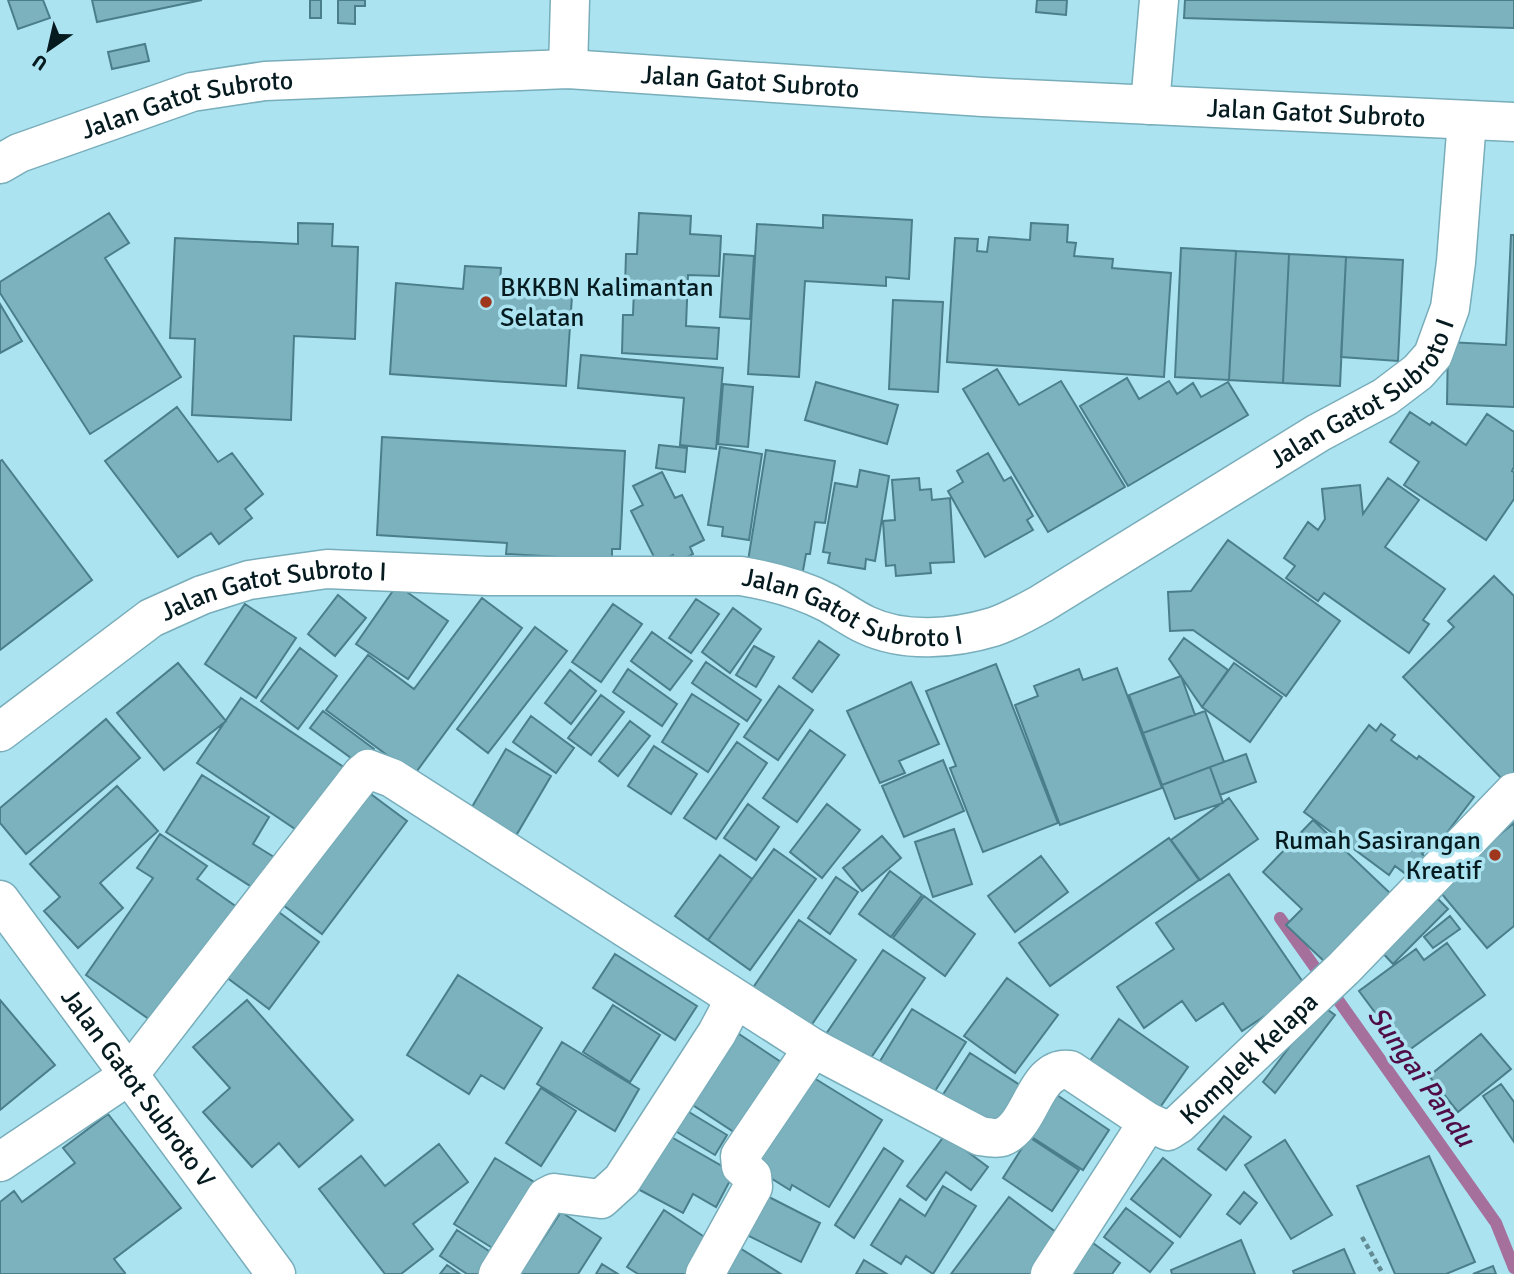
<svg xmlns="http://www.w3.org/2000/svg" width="1514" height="1274" viewBox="0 0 1514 1274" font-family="Signika,sans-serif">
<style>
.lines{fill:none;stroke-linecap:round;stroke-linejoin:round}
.stream{stroke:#a5709b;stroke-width:12}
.building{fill:#7cb2be;stroke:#4a7e8a;stroke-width:2}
.minor-casing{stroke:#78adba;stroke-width:41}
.major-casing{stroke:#78adba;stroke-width:41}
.path{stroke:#628b94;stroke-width:4.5;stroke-dasharray:5 3.5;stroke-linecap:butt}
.minor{stroke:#fff;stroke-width:38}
.major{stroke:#fff;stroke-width:38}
.poi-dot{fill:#9f361e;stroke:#ace3f0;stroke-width:2.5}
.labels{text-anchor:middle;stroke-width:7;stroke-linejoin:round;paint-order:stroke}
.street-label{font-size:26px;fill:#051b20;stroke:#ace3f0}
.poi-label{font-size:26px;fill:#051b20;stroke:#ace3f0;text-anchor:start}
.water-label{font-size:28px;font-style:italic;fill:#4f0c46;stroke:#ace3f0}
</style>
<rect width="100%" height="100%" fill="#ace3f0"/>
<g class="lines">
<path class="stream" d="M1280 918 1496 1223 1514 1268"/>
</g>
<path class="building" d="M8 0H43L50 18 18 29Z
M92 0H202L97 22Z
M310 0H321V18H310Z
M338 0H365V6H355V24L338 23Z
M1037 0H1067L1066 15 1036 12Z
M1185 0H1514V28L1184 18Z
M145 44 149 61 112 69 108 52Z
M109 213 129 243 105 258 181 377 90 434 0 293V282Z
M639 213 691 216 690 234 721 236 719 276 688 275 686 326 719 328 717 359 622 353 623 315H633L634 288 625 287 626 254H637Z
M823 215 912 220 909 279 886 277V286L805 281 799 377 748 374 757 224 823 228Z
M298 223 333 224 332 246 358 247 355 339 294 336 291 420 192 415 195 339 170 338 175 238 298 244Z
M1031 223 1068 225 1067 242 1076 243 1074 256 1113 259 1112 268 1171 273 1164 377 947 362 955 238 978 239 977 251 987 252 989 237 1030 240Z
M1511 235H1514V407L1447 404 1448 342 1506 345Z
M1181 248 1236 251 1229 380 1175 377Z
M1236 251 1289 254 1283 383 1229 380Z
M724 254 754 256 750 319 720 317Z
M1289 254 1346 257 1340 386 1283 383Z
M1346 257 1403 260 1398 361 1341 357Z
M465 266 501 268 500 282H506L505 291 572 296 566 386 390 374 396 283 463 289Z
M893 300 943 302 938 392 889 389Z
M0 304 22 341 0 353Z
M581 355 723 368 716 449 680 445 684 398 578 388Z
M997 369 1019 405 1061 381 1125 487 1048 532 963 389Z
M1127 378 1139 399 1169 381 1177 394 1193 383 1201 397 1228 382 1248 415 1128 486 1080 406Z
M816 382 898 405 887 444 805 420Z
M723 384 753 387 748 447 718 444Z
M177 407 218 462 232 453 263 494 245 509 252 518 219 544 211 533 178 557 105 461Z
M1410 412 1430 425 1432 422 1466 445 1487 414 1514 432V467L1512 471 1514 472V499L1486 540 1404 485 1419 462 1390 442Z
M382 437 625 451 620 549H612V560L506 554 507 543 377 535Z
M659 445 687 448 685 472 656 468Z
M720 447 762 454 749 540 722 536 723 527 708 525Z
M766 450 835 461 825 523 815 522 810 554H806L802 576 747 567Z
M988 453 1004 481 1011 477 1033 516 1027 520 1033 530 985 557 948 491 963 482 957 471Z
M2 460 92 580 0 650V461Z
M860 470 889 476 875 561 866 559 865 569 828 563 830 553 823 552 835 483 857 487Z
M662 472 675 498 682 495 704 540 690 547 693 554 676 563 673 555 657 563 631 511 643 505 633 486Z
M919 478 920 490 931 489 932 500 950 498 954 562 930 563 931 573 896 576 895 565 886 566 883 521 895 520 892 480Z
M1388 478 1419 500 1385 547 1445 589 1423 620 1429 624 1409 653 1324 593 1318 601 1286 578 1295 566 1284 558 1308 522 1318 530 1325 519 1322 489 1360 485 1363 514Z
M1228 540 1340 621 1286 696 1193 630 1170 631 1168 592 1191 591Z
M1494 576 1514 596V781L1509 786 1403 677 1454 627 1448 621Z
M397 585 448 621 408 679 356 644Z
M338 595 366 618 335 656 308 634Z
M482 598 522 628 414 775 326 710 368 655 414 689Z
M696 599 719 614 691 653 669 638Z
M245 604 296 638 256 698 205 664Z
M613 604 642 624 601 682 572 662Z
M733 608 761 629 730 673 702 652Z
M535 627 567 651 488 753 457 729Z
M652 632 692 661 670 690 631 661Z
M1184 638 1228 670 1202 707 1169 659Z
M819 641 839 655 812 692 793 678Z
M754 646 774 657 756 687 736 675Z
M300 648 337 676 298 729 261 701Z
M706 662 761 700 747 721 692 683Z
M178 663 226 721 164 770 117 713Z
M1234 663 1282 697 1250 742 1202 707Z
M996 664 1058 823 983 852 950 768 956 766 926 691Z
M1117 668 1162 788 1060 825 1015 705 1038 696 1034 686 1079 669 1083 680Z
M628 669 677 704 662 726 613 692Z
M570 670 596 691 571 724 545 703Z
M1181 676 1195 715 1143 733 1129 695Z
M911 682 939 744 899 761 905 773 880 783 847 711Z
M779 686 813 710 778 760 744 737Z
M692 694 739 724 708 772 662 742Z
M601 695 624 712 591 755 568 738Z
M241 698 351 772 307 837 197 763Z
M323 711 374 749 362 766 310 728Z
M1205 711 1224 762 1162 785 1143 733Z
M531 716 574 748 556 773 513 742Z
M106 719 140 758 26 854 0 823V808Z
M630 721 650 736 618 776 599 761Z
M1381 724 1395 735 1391 740 1417 759 1419 756 1474 797 1433 851 1428 847 1422 854 1430 861 1415 881 1395 866 1389 875 1304 812 1369 725 1376 731Z
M810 730 845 755 797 822 763 798Z
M737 742 767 763 716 839 684 818Z
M654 746 697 774 671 814 628 786Z
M506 749 551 776 514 839 469 812Z
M1246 754 1256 782 1220 795 1210 767Z
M943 760 964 811 904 837 882 786Z
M1210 767 1223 803 1175 819 1162 785Z
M202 775 269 817 253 844 282 862 261 893 166 832Z
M117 786 158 831 100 883 123 908 78 948 44 911 60 897 30 864Z
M360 786 407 821 322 934 275 899Z
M1229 798 1258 839 1200 880 1171 840Z
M748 804 779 827 756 860 724 838Z
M827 804 860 830 822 878 790 852Z
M1313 820 1391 894 1327 964 1286 925 1302 909 1263 872Z
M1514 823V926L1487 948 1436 887Z
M954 829 972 884 933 897 915 842Z
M160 834 207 866 197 879 244 912 163 1029 86 975 153 878 137 868Z
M882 836 901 858 862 891 843 868Z
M1169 838 1199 880 1050 986 1019 943Z
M774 849 816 879 750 970 708 940Z
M720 855 752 879 708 940 675 916Z
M1041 856 1068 892 1015 932 988 896Z
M890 871 922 895 891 937 859 914Z
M1229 874 1307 988 1242 1031 1223 1003 1196 1021 1182 1001 1144 1028 1117 987 1174 949 1156 923Z
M836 877 858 892 830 934 808 918Z
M1430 891 1448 909 1393 964 1376 946Z
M924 896 975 934 945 976 893 938Z
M272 907 319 942 269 1009 222 974Z
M1450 916 1460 929 1433 948 1424 937Z
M799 920 856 960 806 1033 748 995Z
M1447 943 1485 995 1398 1058 1377 1031 1385 1026 1359 991 1416 949 1424 960Z
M883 950 925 978 868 1062 826 1034Z
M615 954 697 1006 675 1040 593 988Z
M458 975 542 1028 504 1089 481 1075 469 1094 407 1055Z
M1007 978 1058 1015 1015 1073 964 1036Z
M0 1000 55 1065 0 1110Z
M247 1000 353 1120 299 1167 279 1143 252 1167 203 1112 230 1088 193 1047Z
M613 1005 660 1035 630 1082 583 1052Z
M1321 1005 1335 1015 1275 1093 1263 1082Z
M912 1009 966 1042 930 1099 877 1066Z
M1119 1019 1188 1067 1154 1116 1085 1068Z
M730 1028 784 1064 737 1134 682 1098Z
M1481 1034 1511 1069 1458 1112 1429 1076Z
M562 1042 639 1089 615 1131 537 1084Z
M970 1053 1023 1087 995 1130 942 1096Z
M801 1070 882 1120 829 1207 792 1185 790 1190 745 1162Z
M1501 1084 1514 1102V1142L1483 1096Z
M541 1088 576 1111 541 1166 506 1143Z
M1051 1091 1109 1130 1083 1170 1024 1132Z
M679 1106 727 1135 715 1155 667 1126Z
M108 1114 181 1208 114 1259 125 1273 123 1274H0V1202L14 1191 22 1202 75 1163 63 1148Z
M1224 1116 1251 1137 1226 1170 1198 1149Z
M666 1134 734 1173 716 1207 693 1194 683 1213 636 1188Z
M945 1135 988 1167 971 1190 946 1172 926 1200 907 1186Z
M1029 1137 1079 1170 1052 1211 1003 1178Z
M1285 1140 1332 1215 1291 1239 1245 1165Z
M439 1144 468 1182 413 1224 433 1249 401 1274H385L319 1189 361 1156 385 1186Z
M884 1148 903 1161 854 1238 835 1225Z
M1429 1156 1475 1262 1446 1274H1395L1357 1186Z
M495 1158 544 1188 502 1254 454 1224Z
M1163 1158 1211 1195 1180 1237 1131 1199Z
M943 1186 976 1206 933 1274 906 1256 901 1264 871 1245 900 1199 925 1216Z
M1244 1192 1257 1203 1240 1224 1227 1214Z
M765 1195 820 1223 801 1262 745 1234Z
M1009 1197 1061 1236 1033 1274H951Z
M1126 1208 1173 1243 1150 1272 1104 1237Z
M664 1210 709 1240 686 1274H638L627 1267Z
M561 1212 601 1238 578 1274H520Z
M457 1230 504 1261 495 1274H467L440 1256Z
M1241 1240 1255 1274H1172L1171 1270Z
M1093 1243 1120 1263 1112 1274H1070Z
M735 1245 781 1274H728L720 1269Z
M1344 1249 1355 1274H1294L1293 1271Z
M864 1260 887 1274H856Z
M602 1264 618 1274H596Z
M447 1265 460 1274H440Z
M1493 1266 1496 1274H1473Z"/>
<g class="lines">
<g class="minor-casing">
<g id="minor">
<path d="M568 69 570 0"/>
<path d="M1150 105 1159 0"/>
<path id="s1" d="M0 732 151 618 202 595 249 580 327 569 488 576H741C771 581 801 589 828 603 841 610 853 619 866 625 904 643 953 639 993 627 1009 622 1026 612 1041 604L1318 433 1385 397 1418 372 1433 355 1450 308 1456 262 1467 120"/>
<path id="s2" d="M0 900 276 1274"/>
<path id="s3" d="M0 1162 128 1076 362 774 368 769 392 778 813 1048 980 1136C986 1137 996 1139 1002 1137 1032 1126 1034 1065 1070 1070L1148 1122 1168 1131 1179 1124 1344 968 1514 792"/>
<path d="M498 1274 546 1197 554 1193 601 1199 622 1180 717 1033 735 999"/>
<path d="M705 1274 753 1187 752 1176 741 1166 740 1156 813 1048"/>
<path d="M1050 1274 1148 1122"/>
</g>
</g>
<g class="major-casing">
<g id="major">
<path id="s4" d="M0 164 19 153 192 92 265 81 568 69 983 97 1514 122"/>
</g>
</g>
<path class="path" d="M1362 1237 1383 1274"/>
<use href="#minor" class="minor"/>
<use href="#major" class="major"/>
</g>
<g class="poi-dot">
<circle cx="486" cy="302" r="7"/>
<circle cx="1495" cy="855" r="7"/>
</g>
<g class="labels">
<g class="street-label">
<text dy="9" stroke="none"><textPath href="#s4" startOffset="765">Jalan Gatot Subroto</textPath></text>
<text dy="9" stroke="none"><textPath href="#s4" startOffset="198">Jalan Gatot Subroto</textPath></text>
<text dy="9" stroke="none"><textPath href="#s4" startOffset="1332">Jalan Gatot Subroto</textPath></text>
<text dy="9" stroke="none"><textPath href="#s1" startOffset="1493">Jalan Gatot Subroto I</textPath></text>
<text dy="9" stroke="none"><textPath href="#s1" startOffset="317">Jalan Gatot Subroto I</textPath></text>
<text dy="9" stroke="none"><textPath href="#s1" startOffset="905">Jalan Gatot Subroto I</textPath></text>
<text dy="9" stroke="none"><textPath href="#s3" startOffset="1606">Komplek Kelapa</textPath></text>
<text dy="9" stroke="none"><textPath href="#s2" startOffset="233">Jalan Gatot Subroto V</textPath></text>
</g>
<g class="poi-label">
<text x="500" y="296">BKKBN Kalimantan<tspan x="500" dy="30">Selatan</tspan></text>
<text x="1481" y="849" text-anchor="end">Rumah Sasirangan<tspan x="1481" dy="30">Kreatif</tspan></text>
</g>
<g class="water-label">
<text transform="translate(1422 1076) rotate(55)" y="10">Sungai Pandu</text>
</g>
</g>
<g transform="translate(49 49) rotate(214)" stroke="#ace3f0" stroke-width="5" paint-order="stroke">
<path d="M0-5L12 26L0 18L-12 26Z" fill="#051b20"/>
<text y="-10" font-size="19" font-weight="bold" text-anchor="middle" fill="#051b20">U</text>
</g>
</svg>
